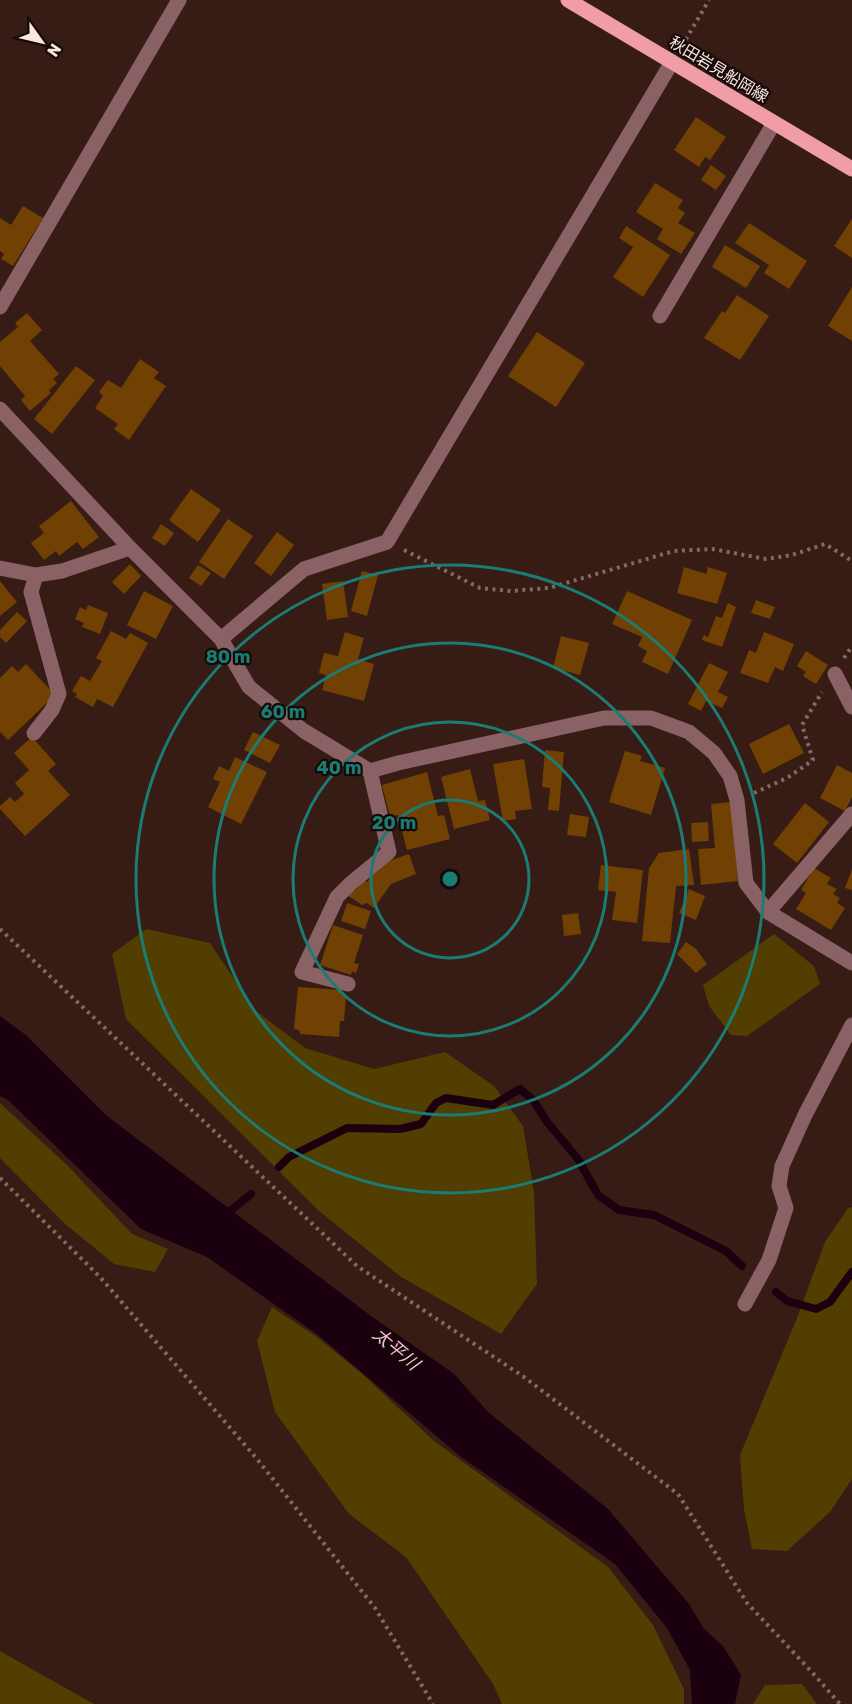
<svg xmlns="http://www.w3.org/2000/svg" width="852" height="1704" viewBox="0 0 852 1704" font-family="Rubik,'Noto Sans JP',sans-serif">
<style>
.green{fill:#513e00}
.water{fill:#1b000f}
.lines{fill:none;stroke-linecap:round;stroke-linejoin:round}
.stream{stroke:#1b000f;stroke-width:8}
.building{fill:#714103}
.path{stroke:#816a63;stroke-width:4;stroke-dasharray:3 4.5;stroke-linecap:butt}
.minor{stroke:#8a6165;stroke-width:15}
.primary{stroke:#f19da7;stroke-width:15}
.ring{fill:none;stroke:#1b7c74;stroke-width:3}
.labels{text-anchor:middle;stroke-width:4.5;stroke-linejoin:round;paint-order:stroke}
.street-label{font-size:16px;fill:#f9e6e0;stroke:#150a07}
.water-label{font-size:18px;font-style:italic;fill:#fcbadd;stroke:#150a07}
.centre{fill:#1b7c74;stroke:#150a07;stroke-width:3}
.ring-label{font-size:18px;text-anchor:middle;font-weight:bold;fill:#1b7c74;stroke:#150a07;stroke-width:4.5;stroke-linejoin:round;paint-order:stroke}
</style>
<rect width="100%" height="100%" fill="#361c14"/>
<path class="green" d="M146 929 210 943 256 1011 305 1048 374 1069 445 1052 494 1086 523 1126 534 1192 537 1284 501 1334 401 1277 319 1211 126 1019 112 954Z
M774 934 814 966 820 984 747 1036 731 1035 709 1006 703 985Z
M0 1103 68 1166 132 1234 168 1249 155 1272 114 1264 64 1223 0 1158Z
M852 1207V1479L830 1512 787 1551 752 1549 744 1509 740 1455 797 1318 825 1242 848 1208Z
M272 1307 317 1337 360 1372 434 1441 608 1567 653 1625 684 1689V1704H502L493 1684 406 1557 349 1514 275 1412 257 1341Z
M0 1651 7 1655 94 1704H0Z
M802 1684 817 1704H753L765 1685Z"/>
<path class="water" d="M0 1016 26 1035 107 1116 371 1316 453 1373 488 1412 608 1509 689 1604 704 1629 723 1646 741 1675 735 1704H692L690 1670 667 1628 615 1564 461 1457 318 1335 207 1257 141 1229 8 1100 0 1096Z"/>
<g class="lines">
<path class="stream" d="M279 1167 289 1157 347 1128 400 1129 421 1124 436 1103 446 1098 493 1105 520 1089 533 1100 547 1122 578 1159 598 1195 619 1210 654 1215 726 1251 742 1266
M224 1216 251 1194
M776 1292 787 1301 816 1309 830 1302 852 1272"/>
</g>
<path class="building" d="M696 117 726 137 710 160 705 157 699 167 674 150Z
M711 165 726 176 716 190 701 180Z
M655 183 683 200 678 208 685 213 678 223 695 233 681 254 657 239 663 229 636 212Z
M23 206 43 218 13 266 1 259 4 254 0 251V218L11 225Z
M852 219V258L834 246Z
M749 223 807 261 789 289 764 273 769 265 735 243Z
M626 226 670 255 643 297 613 277 633 247 619 238Z
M725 245 760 266 746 288 712 267Z
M852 287V341L828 326Z
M737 295 769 316 740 360 704 338 722 311 725 313Z
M27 313 42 330 30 341 59 374 53 379 57 383 49 390 51 393 30 411 21 400 25 396 0 366V342L18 327 15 323Z
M537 332 585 363 556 407 508 376Z
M140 359 159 372 154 378 166 386 129 440 114 429 118 424 95 408 103 396 99 392 108 380 121 388Z
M76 366 95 380 52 434 34 419Z
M191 489 221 510 198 542 169 520Z
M71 501 99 537 83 549 77 542 59 556 56 551 44 560 31 543 44 533 39 526Z
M228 519 253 536 224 579 199 562Z
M161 524 174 533 165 546 152 538Z
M277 532 294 545 271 576 254 563Z
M130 564 141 576 124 594 112 582Z
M198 565 211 573 201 586 189 578Z
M684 567 706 574 708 567 727 573 717 604 677 593Z
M362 571 378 575 367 616 351 611Z
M0 581 17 602 0 616Z
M343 581 348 617 327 620 322 584Z
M144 591 173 606 156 639 127 625Z
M627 591 692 620 668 674 642 662 647 651 638 646 642 637 612 624Z
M756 600 775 607 770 619 751 613Z
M728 603 736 607 722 647 702 640 704 635 708 637 716 616 722 618Z
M88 605 108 613 100 634 82 627 84 623 75 619 80 607 86 610Z
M17 612 27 621 6 643 0 637V630Z
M111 631 126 639 130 633 148 643 113 707 97 699 93 707 75 697 77 694 72 691 81 676 90 681 102 661 96 658Z
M345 632 364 638 358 659 374 664 364 701 322 690 326 675 319 673 324 653 338 656Z
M764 632 794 644 783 671 775 667 768 683 740 673 749 650 756 653Z
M561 636 589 643 580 675 553 668Z
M806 651 828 665 816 684 803 676 806 672 797 666Z
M709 663 728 672 718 692 728 697 722 708 706 701 701 711 688 704Z
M26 664 55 695 8 740 0 732V678L12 666 18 672Z
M789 724 804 753 763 774 749 744Z
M253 732 280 745 270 763 244 750Z
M32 737 56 764 48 771 70 795 25 836 0 809V806L10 797 15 802 24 794 15 783 29 770 14 753Z
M545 750 564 752 559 811 548 810 550 788 542 787Z
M625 751 642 756 640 761 665 768 651 815 609 802Z
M235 757 267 772 241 824 208 807 220 782 213 779 219 766 229 771Z
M524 759 532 809 515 811 516 819 503 821 493 764Z
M837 765 852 773V797L845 811 820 798Z
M470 769 478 801 485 800 490 820 454 829 441 777Z
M427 772 438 816 444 815 450 839 407 850 398 815 390 817 382 785Z
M732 802 738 881 701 885 698 849 715 848 711 804Z
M805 803 829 822 797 863 773 844Z
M570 814 589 817 586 837 567 835Z
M708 822 709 841 692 842 691 823Z
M689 849 694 885 676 886 670 943 642 941 649 868 659 853Z
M409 854 416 874 391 884 374 908 367 903 362 905 347 895 352 887 356 890 362 879 367 882 383 863Z
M601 865 643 870 637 923 612 920 616 892 598 890Z
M814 868 831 878 827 884 837 889 833 894 840 898 837 903 845 908 831 930 796 909 806 893 801 890Z
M852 869V890L845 888Z
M689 889 705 896 696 920 679 913Z
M347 903 371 911 365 929 341 921Z
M578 913 581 934 564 936 562 915Z
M333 925 363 935 354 963 359 964 356 973 352 971 351 975 320 965Z
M686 942 696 949 707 964 696 973 677 954Z
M298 987 342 990V995L346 996 344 1021H340L339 1037 300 1034 299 1030 294 1029Z"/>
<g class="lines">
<path class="path" d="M682 46 709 0
M404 550 480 588 511 591 549 588 674 551 712 549 766 559 792 555 825 544 852 561
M844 658 852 646
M754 793 787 778 813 760 802 725 822 692
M0 929 357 1266 524 1377 678 1494 747 1603 810 1670 840 1704
M0 1178 100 1277 257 1459 375 1608 433 1704"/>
<path class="minor" d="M0 307 179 0
M660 316 774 123
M0 409 130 548 221 639 249 687 304 731 370 771 398 763 604 718H651L689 732 714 753 730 776 737 800 746 883 768 912 852 963
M0 568 36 575 62 571 130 548
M221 639 304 569 387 542 672 62
M835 674 852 707
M34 733 52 710 59 694 31 592 36 575
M768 912 852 814
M348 984 302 972 337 897 351 883 389 852 370 771
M745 1304 769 1260 786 1208 779 1186 782 1166 805 1115 852 1025"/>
<path class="primary" d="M568 0 852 169"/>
</g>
<g class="ring">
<circle cx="450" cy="879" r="79"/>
<circle cx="450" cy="879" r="157"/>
<circle cx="450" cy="879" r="236"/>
<circle cx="450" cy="879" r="314"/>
</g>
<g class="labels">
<g class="street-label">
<text transform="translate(719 69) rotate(31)" y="6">秋田岩見船岡線</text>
</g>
<g class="water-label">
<text transform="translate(396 1349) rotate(40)" y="6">太平川</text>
</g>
</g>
<circle cx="450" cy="879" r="9" class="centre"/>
<g class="ring-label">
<text x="228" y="663">80 m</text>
<text x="283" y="718">60 m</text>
<text x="339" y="774">40 m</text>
<text x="394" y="829">20 m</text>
</g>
<g transform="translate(42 42) rotate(124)" stroke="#150a07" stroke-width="4.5" paint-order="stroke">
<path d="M0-4.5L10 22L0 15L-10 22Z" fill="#f9e6e0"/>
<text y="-9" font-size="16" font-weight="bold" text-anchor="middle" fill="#f9e6e0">N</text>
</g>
</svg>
